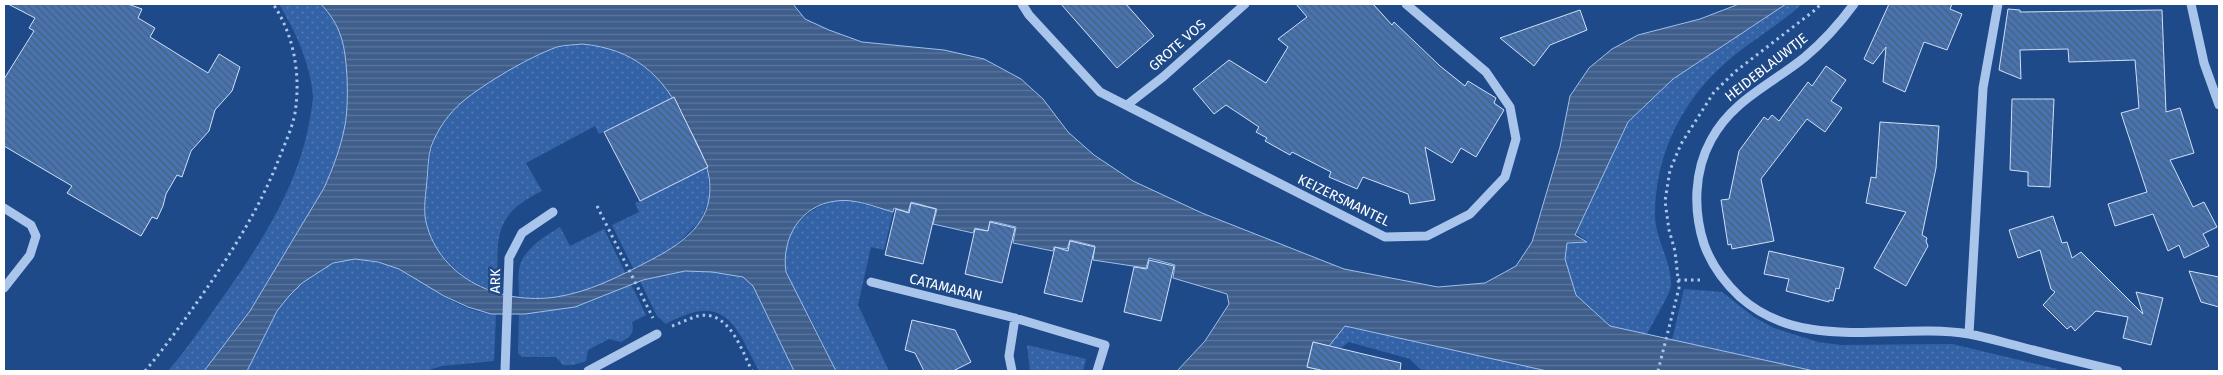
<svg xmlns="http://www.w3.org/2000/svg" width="2223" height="375" viewBox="0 0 2223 375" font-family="'Fira Sans',sans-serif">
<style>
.grass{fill:url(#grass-dots)}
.water{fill:url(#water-rules);stroke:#9dbfec;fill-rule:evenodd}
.building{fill:url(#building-back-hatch);stroke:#cfe0f8}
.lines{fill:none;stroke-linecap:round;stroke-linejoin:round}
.path{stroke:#aac5eb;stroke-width:3;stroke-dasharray:2.5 4;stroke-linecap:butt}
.minor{stroke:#aac5eb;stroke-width:9}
.labels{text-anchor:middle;stroke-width:5;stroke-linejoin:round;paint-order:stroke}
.street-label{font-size:14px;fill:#fff;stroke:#1f4a89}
</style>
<defs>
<pattern id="grass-dots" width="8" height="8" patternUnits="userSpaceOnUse" patternTransform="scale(1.25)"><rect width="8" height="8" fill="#3363a6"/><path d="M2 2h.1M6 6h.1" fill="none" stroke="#527ab3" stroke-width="1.8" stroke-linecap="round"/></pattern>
<pattern id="water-rules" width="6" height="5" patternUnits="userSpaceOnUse" patternTransform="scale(1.25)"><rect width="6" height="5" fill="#3f5e8c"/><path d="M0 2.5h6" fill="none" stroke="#5c769d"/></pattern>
<pattern id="building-back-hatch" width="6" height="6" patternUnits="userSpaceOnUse" patternTransform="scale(1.25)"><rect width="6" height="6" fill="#4873b1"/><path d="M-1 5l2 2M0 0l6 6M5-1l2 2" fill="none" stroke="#4a5e79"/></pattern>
</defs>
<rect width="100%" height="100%" fill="#1f4a89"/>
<path class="grass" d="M279 4H321C330 14 337 24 341 37 348 56 349 105 345 125 341 147 333 168 324 188L250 312 208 367 204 371H168C186 350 202 327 218 304 258 248 299 187 310 118 311 111 313 103 313 96 310 63 296 32 279 4Z
M1786 4H1802C1777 27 1746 43 1721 67 1679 105 1655 159 1655 215 1655 239 1672 262 1671 286 1670 294 1652 324 1647 334L1610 326 1576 295 1565 259 1567 243 1587 241 1576 233 1628 122 1673 79Z
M582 44C626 48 647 64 674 97L599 134 595 126 526 163 542 191C489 216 498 243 498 294 465 282 434 258 426 222 423 208 426 191 428 177 429 159 431 144 439 129 444 120 453 110 461 103 479 86 536 52 560 47 567 45 575 45 582 44Z
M708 167 709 200 700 221 671 250 634 270 612 225 639 212 635 203 640 201Z
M835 201H851L893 212 884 250 871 247 858 305 889 371H836C827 353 819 334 809 316 802 302 791 286 786 271 775 236 805 209 835 201Z
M560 227 570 246 604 229 626 274C592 288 557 303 519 297 519 288 518 278 519 269 522 250 545 236 560 227Z
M355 259C370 261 387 263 401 270 430 285 461 314 496 314L494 361 442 366 425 371H247L277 311 289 296 302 283 333 263Z
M685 271 712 272 743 277 753 286 794 371H759C735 324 725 291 666 324L657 316 640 281Z
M631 284 646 315 632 322C635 333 630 337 621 342L609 339 588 350 586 361 574 365H563L556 357H522L518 353 519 314H525Z
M1684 289 1722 292 1754 317 1774 328 1818 342 1841 345 1952 344 2057 369V371H1814L1672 340Z
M1344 326 1547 371H1422L1410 359 1349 342 1341 348 1329 346Z
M1027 345 1086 359 1083 371H1030Z"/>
<path class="water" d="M321 4H793L805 19 829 30 862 42 944 50 984 59 1021 79 1043 99 1068 132 1094 155 1133 181 1202 213 1344 269 1438 287 1485 283 1516 266 1532 242 1560 147 1570 96 1589 68 1612 49 1638 35 1700 19 1739 4H1786L1673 79 1628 122 1575 235 1587 242 1567 243 1565 259 1576 295 1610 326 1814 371H1547L1345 326 1329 346 1313 342 1307 367 1316 369 1315 371H1177L1205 341 1229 304 1227 294 1173 278 1175 265 1149 258 1146 268 1093 260 1095 246 1070 240 1067 249 1054 247 1053 251 1013 243 1016 227 990 221 988 231 975 228 973 233 933 224 937 209 911 202 908 212 894 208 893 212C875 207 854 198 836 201 800 205 781 239 786 272L836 371H794L753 286 743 277 712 272 685 271 643 280 575 307 525 314H491L468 307 444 296 399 269 378 262 355 259 333 263 302 283 289 296 277 311 247 371H204L250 311 324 188C333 168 341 147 345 125 349 105 348 56 341 37 337 24 330 14 321 4ZM582 44C634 49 662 74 685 120 697 145 714 169 709 199 704 231 672 249 647 262 618 277 589 292 556 297 502 305 440 280 426 222 423 209 426 193 427 180 428 170 428 157 431 147 437 130 449 113 462 102 485 83 529 57 557 47 565 45 574 45 582 44Z"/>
<path class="building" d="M8 4H128L142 9 138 18 155 28 150 37 208 73 219 54 240 67 232 91 215 110 209 131 191 151 182 177 177 175 166 194 163 206 157 219 152 217 141 236 67 193 72 186 4 146V79L34 31 29 28 35 18Z
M1061 4H1126L1154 36 1117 68Z
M1296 4H1373L1392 25 1394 22 1440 66 1465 86 1468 81 1496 98 1494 103 1504 110 1476 157 1461 148 1452 163 1425 147 1435 200 1410 204 1408 194 1363 177 1357 189 1329 177 1331 172 1292 152 1290 155 1265 141 1267 138 1256 132 1259 127 1226 105 1214 114 1193 89 1229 60 1266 83 1288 47 1278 39 1307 17Z
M1889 4H1952L1950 9 1962 14 1947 50 1924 42 1905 92 1883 82 1886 47 1873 64 1864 59Z
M2008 9 2020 10V12L2162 10 2166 112 2180 108 2194 153 2170 160 2193 207 2204 202 2217 227 2203 234 2209 246 2184 258 2179 245 2168 251 2153 214 2115 226 2108 204 2147 192 2121 113 2139 108 2135 60 2069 62 2068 49 2020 50 2021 79 1999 70Z
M1580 10 1587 30 1550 45 1534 66 1500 38Z
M1826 66 1846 80 1831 101 1842 108 1825 132 1807 119 1761 179 1774 241 1732 249 1731 244 1728 245 1721 200 1729 199 1739 151 1764 117 1768 120 1772 115 1779 121 1808 82 1812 86Z
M674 97 708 167 640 201 604 132Z
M2012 99H2054L2050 187 2028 186V172L2010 170Z
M1880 122 1939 126 1936 168 1922 235 1927 238 1926 241 1928 246 1906 286 1874 268 1906 212 1866 203 1871 177 1876 178Z
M911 203 936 209 923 264 885 255 896 209 909 213Z
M2053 216 2062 243 2067 242 2072 258 2081 252 2143 314 2136 292 2163 298 2151 345 2123 338 2128 317 2096 311 2075 331 2071 326 2067 329 2043 305 2055 292 2051 289 2040 250 2018 258 2009 230Z
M990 222 1015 228 1002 283 965 274 975 229 988 231Z
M1070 241 1095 247 1082 302 1044 293 1055 247 1068 251Z
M1769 251 1844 268 1839 289 1836 288 1833 301 1829 300V302L1786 291 1789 279 1764 274Z
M1149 260 1174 266 1161 321 1124 312 1134 267 1147 269Z
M2189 271 2219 277V307L2201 302Z
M912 320 955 330 971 362 953 371H924L915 353 905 350Z
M1313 342 1401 363 1400 371H1325L1307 367Z"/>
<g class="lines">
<path class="path" d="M597 206 653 318
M1678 280H1702
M672 326C681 323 690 318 698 316 729 309 742 351 752 371
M145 371C162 351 178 329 193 308 227 260 259 211 280 156 286 141 295 122 296 105 300 71 293 33 273 4
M1658 371 1679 288 1675 251 1669 230 1665 201 1670 170 1681 144 1714 92 1736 71 1815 10 1821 4"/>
<path class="minor" d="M1022 4 1029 15 1100 92 1385 237 1427 236 1470 214 1505 177 1516 139 1510 107 1486 72 1406 4
M1854 4C1840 23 1823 42 1805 57 1772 84 1732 100 1711 140 1694 171 1693 210 1704 244 1711 264 1724 282 1740 297 1804 354 1893 322 1969 334 1985 337 2002 342 2018 346 2051 355 2084 363 2118 371
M2191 4 2204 63 2219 105
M1127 105 1163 77 1245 4
M4 208 31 225 36 236 30 255 4 288
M871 282 1015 318 1105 345 1097 371
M1969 334 1983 88 1998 4
M505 371 509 258 522 233 553 212
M588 371 657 334
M1012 371 1009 356 1015 318"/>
</g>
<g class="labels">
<g class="street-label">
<text transform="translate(1177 45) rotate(-41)" y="5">GROTE VOS</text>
<text transform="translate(1766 67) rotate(-38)" y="5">HEIDEBLAUWTJE</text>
<text transform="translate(1344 200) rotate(26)" y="5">KEIZERSMANTEL</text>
<text transform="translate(495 281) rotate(-89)" y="5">ARK</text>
<text transform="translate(946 287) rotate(14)" y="5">CATAMARAN</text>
</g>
</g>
<rect width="2223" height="375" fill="none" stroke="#ffffff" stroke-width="10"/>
</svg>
